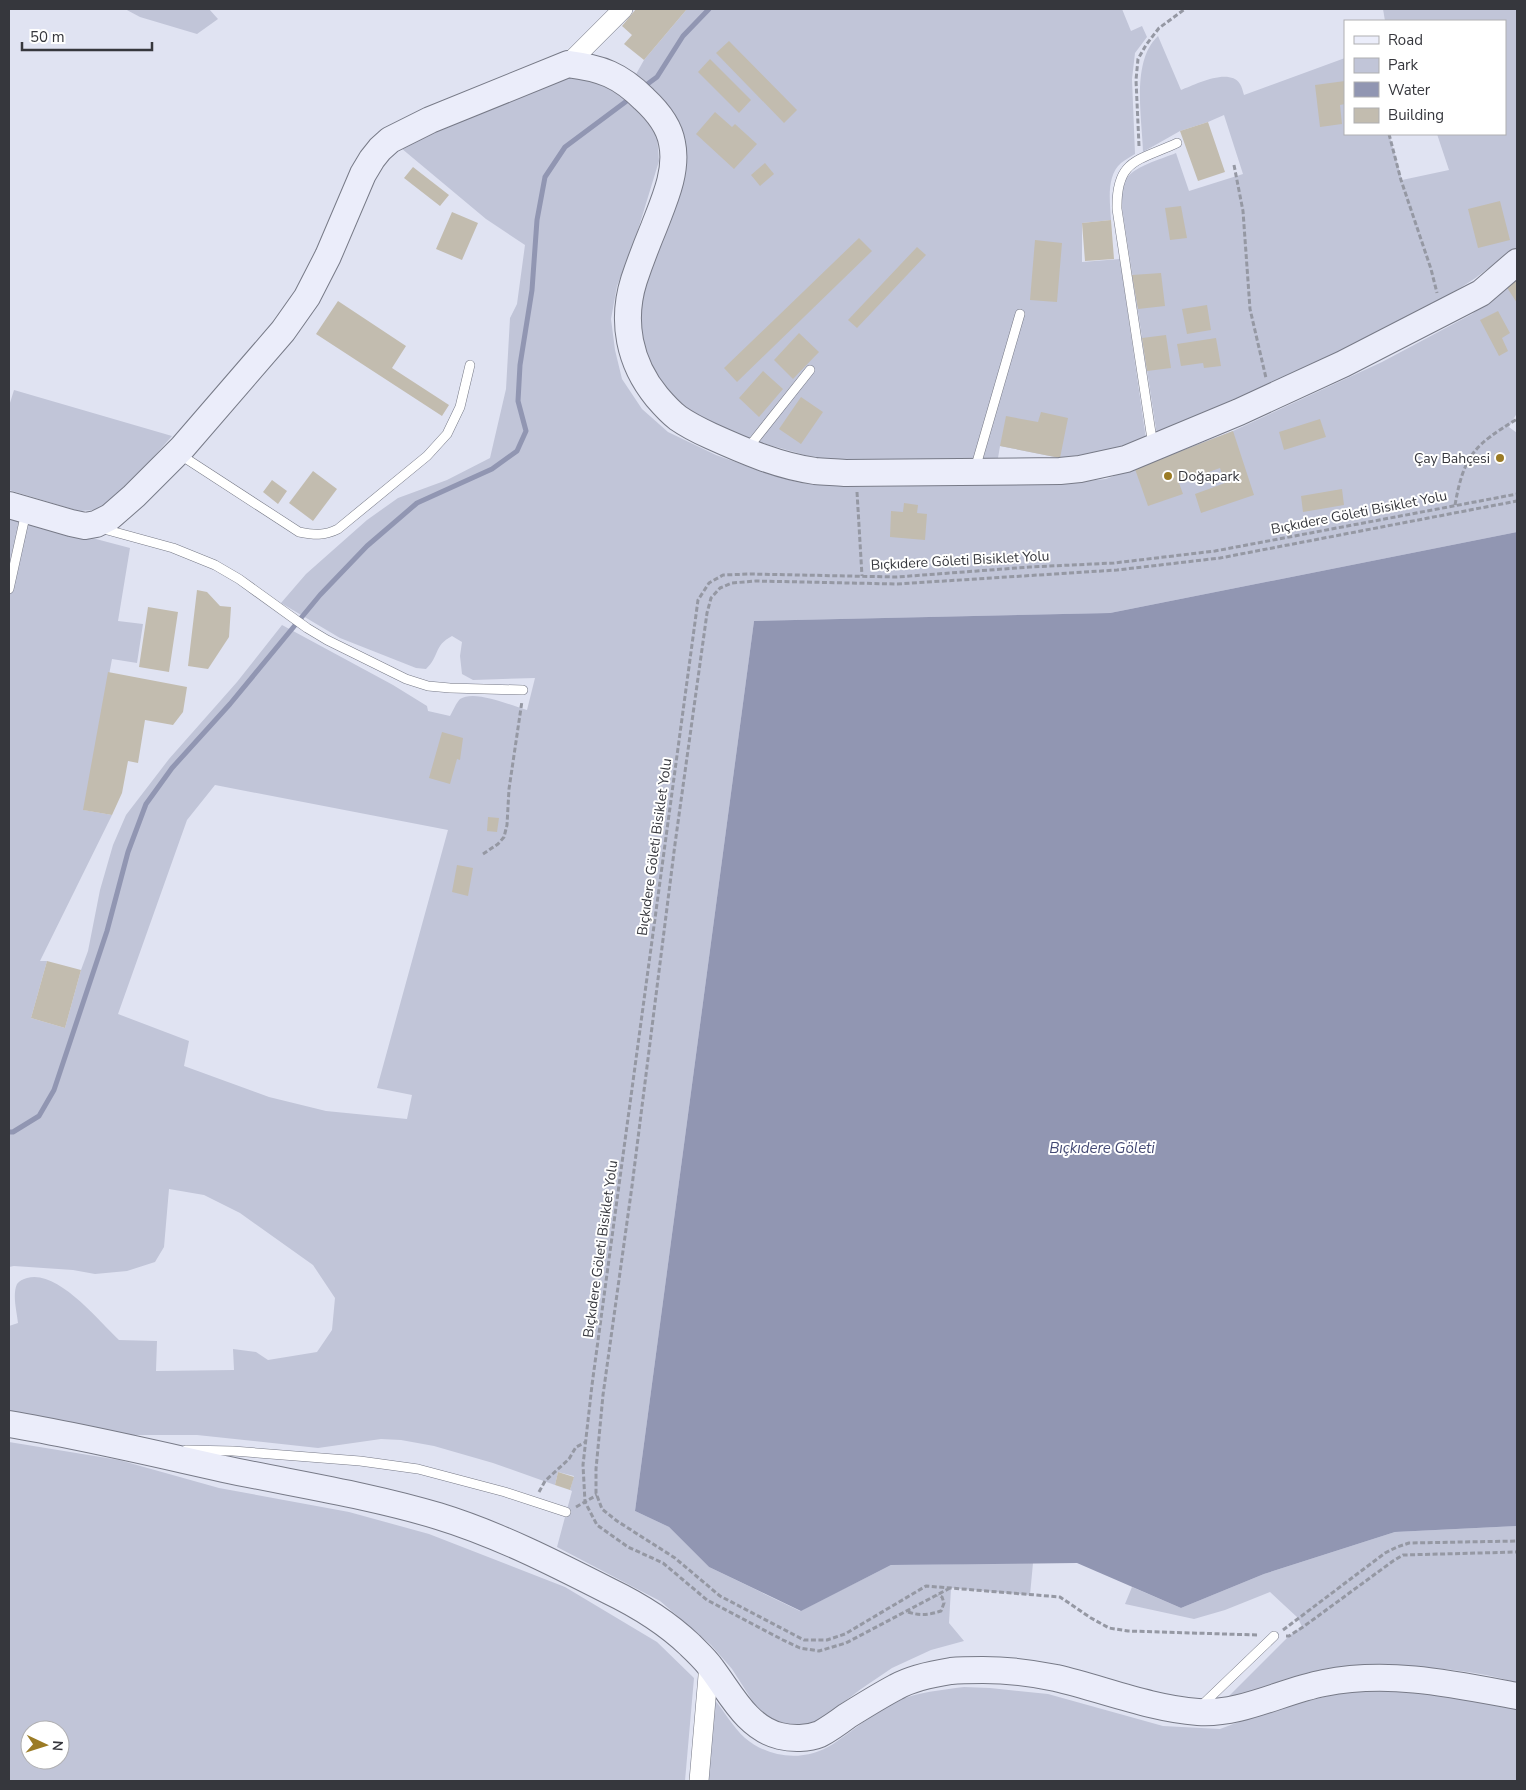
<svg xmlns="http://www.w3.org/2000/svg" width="1526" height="1790" viewBox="0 0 1526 1790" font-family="'Nunito Sans',sans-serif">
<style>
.green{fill:#c1c5d8;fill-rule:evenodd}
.water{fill:#9196b2}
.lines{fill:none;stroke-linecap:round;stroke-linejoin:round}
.stream{stroke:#9196b2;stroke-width:5}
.building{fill:#c2bcaf}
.lane-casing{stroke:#777a87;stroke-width:10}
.street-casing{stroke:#777a87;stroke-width:20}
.secondary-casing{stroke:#777a87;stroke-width:28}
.path{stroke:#9598a3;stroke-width:3;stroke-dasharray:5 2.5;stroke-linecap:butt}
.lane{stroke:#fff;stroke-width:9}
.street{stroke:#fff;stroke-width:19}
.secondary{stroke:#ebedfa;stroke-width:26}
.poi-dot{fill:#9b7b25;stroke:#fff;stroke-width:2}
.labels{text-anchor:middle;stroke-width:4;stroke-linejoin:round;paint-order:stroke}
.poi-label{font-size:14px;fill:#36373d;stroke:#fff;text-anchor:end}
.street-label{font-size:14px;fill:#36373d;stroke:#fff}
.water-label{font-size:15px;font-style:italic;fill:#444a75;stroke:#fff}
</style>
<rect width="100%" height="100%" fill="#e0e3f2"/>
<path class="green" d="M125 9H209L218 19 197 34 140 17Z
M687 9H1122L1131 31 1142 26 1147 37 1135 53 1132 79 1135 154C1130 157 1125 160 1121 163 1106 176 1110 202 1111 220L1082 223V262L1120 259 1146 439 1112 450 1060 458 1000 446 998 458 949 461 819 459 733 435 672 400 641 353 639 294 682 171 635 76 644 60Z
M1383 9H1517V247L1474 279 1426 310 1325 360 1157 435 1122 208C1122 199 1121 190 1125 181 1131 167 1162 159 1176 153L1189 191 1243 174 1224 115 1208 122 1180 131 1143 152C1142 118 1131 61 1158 36L1181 90C1195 85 1229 67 1240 84 1242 87 1243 92 1244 95L1345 58V134H1389L1402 180 1449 170 1437 134H1505V21H1385Z
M579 76 614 86 648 119 657 136 659 161 637 233 617 286 611 319 615 350 622 379 642 409 668 432 716 455 769 474 800 483 857 487 1065 483 1106 479 1233 431 1382 362 1472 314 1517 278V413L1509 427 1517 433V532L1110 613 754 621 635 1511 669 1527 709 1567 800 1611 891 1565 1033 1563 1030 1595 951 1588 949 1623 964 1641 931 1650 892 1668 861 1689 819 1721 805 1725 791 1726 768 1717 757 1708 732 1669 711 1645 660 1601 557 1547 572 1491 570 1490 574 1476 558 1472 555 1485 493 1463 434 1446 401 1440 381 1439 318 1448 197 1435H108L9 1416V1326L18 1323C17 1312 12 1295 17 1284 19 1281 23 1279 27 1278 57 1269 98 1320 119 1340L157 1341 156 1371 234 1370 233 1349 256 1352 268 1360 317 1352 332 1330 335 1298 313 1265 240 1213 204 1195 169 1189 164 1247 155 1262 127 1271 95 1274 73 1270 14 1266 9 1267V516L130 548 118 621 143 624 137 663 112 659 84 810 112 815 40 961H47L31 1018 65 1028 81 970 88 951 100 890 113 845 126 815 169 759 237 682 282 625 393 685 427 706 428 711 450 716C453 711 456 703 460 699 475 689 511 706 527 710L535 678 473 680 462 674 460 656 462 642 452 636C433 646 440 656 426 669L416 668 340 638 281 603 306 574 367 520 398 498 447 480 490 458 506 389 510 318 517 304 525 245 486 219 401 148 499 102 559 78ZM215 785 448 830 377 1088 412 1095 407 1119 326 1111 269 1097 184 1066 189 1041 118 1014 187 820Z
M14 390 172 436 113 503 95 510 79 511 9 490V406Z
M9 1442 119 1460 219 1488 349 1512 429 1534 565 1587 657 1642 694 1678 685 1781H9ZM30 1730H60V1760H30Z
M1517 1526V1683C1471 1668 1411 1665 1363 1667 1353 1667 1342 1667 1333 1668 1295 1674 1261 1692 1224 1701L1289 1636 1302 1627 1298 1618 1270 1592 1225 1610 1194 1619 1125 1604 1132 1587 1181 1608 1264 1574 1395 1532Z
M964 1687 990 1688 1048 1694 1163 1726 1220 1729 1268 1711 1364 1687 1420 1691 1517 1709V1781H707L714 1699C724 1711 733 1727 745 1738 770 1759 805 1762 833 1744 854 1730 874 1712 897 1701 917 1692 942 1690 964 1687Z"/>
<path class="water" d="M1517 532V1526L1395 1532 1264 1574 1181 1608 1077 1563 891 1565 801 1611 709 1567 669 1527 635 1511 754 621 1110 613Z"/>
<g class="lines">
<path class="stream" d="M642 88 657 77 683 36 709 9
M9 1132H13L39 1116 54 1090 107 931 128 852 146 804 172 768 230 704 320 595 367 546 417 503 492 469 517 451 526 431 518 401 520 365 532 290 537 220 545 177 565 147 632 97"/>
</g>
<path class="building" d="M636 9H687L644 60 624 44 632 35 622 26Z
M729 41 797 110 784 123 716 53Z
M710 59 751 100 739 113 698 72Z
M1345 81V104L1340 105 1342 124 1320 127 1315 85Z
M715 112 732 127 735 124 757 144 734 169 696 134Z
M1208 122 1225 172 1198 181 1180 131Z
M765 163 774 174 760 186 751 175Z
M413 167 449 195 440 206 404 178Z
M1500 201 1510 240 1478 248 1468 209Z
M1181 206 1187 238 1170 240 1165 208Z
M452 212 478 223 462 260 436 249Z
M1111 220 1114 259 1085 261 1082 223Z
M859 238 872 251 737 382 724 368Z
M1035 240 1062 243 1057 302 1030 300Z
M917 247 926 255 857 328 848 320Z
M1161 273 1165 306 1138 309 1132 275Z
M1517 278V303L1506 286Z
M338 301 406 346 392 368 449 405 442 416 316 334Z
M1207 305 1211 330 1187 334 1182 309Z
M1498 311 1510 333 1502 338 1508 351 1499 356 1480 320Z
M799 333 819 352 793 379 774 360Z
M1166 335 1171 368 1147 371 1142 338Z
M1216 338 1221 366 1204 368 1203 363 1181 366 1177 344Z
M763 371 783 389 759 417 739 398Z
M801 397 823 412 801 444 779 429Z
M1041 412 1068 418 1060 458 1000 446 1006 416 1038 422Z
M1320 419 1326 437 1284 450 1279 432Z
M1233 431 1254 495 1201 513 1195 494 1225 483 1220 468 1179 483 1183 494 1148 506 1135 469Z
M1500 451 1505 463 1499 465 1494 454Z
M313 471 337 489 313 521 289 503Z
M272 480 287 491 278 504 263 492Z
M1342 489 1344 505 1303 512 1301 496Z
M904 503 918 505 917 513 927 514 925 540 890 537 891 511 903 512Z
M197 590 207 592 220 606 231 607 229 637 208 669 188 666Z
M148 607 178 612 169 672 139 667Z
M108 672 187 687 183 712 173 725 145 720 138 763 128 761 122 793 112 815 83 810Z
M442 732 463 738 460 760 457 759 450 784 429 778Z
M488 817 499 818 497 832 487 831Z
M457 865 473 868 468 896 452 892Z
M47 961 81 970 65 1028 31 1018Z
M558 1472 574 1477 570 1490 555 1485Z"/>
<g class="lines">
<g class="lane-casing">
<path id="lane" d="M1153 446 1117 209C1116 159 1138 161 1177 143
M748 448 810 370
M179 454 299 532C314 535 324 536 338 529L427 456 447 434 460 407 470 365
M975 469 1020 314
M100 528 173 548 215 565 239 579 307 628 327 640 406 679 428 686 450 688 523 690
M9 589 26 512
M186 1450 233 1451 360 1461 418 1469 505 1492 566 1512
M1201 1706 1274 1636"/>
</g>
<g class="street-casing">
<path id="street" d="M568 64 623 9
M699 1781 709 1664"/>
</g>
<g class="secondary-casing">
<path id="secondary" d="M9 505 71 523 85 526 96 524 110 517 134 496 182 448 283 331 307 297 328 256 363 174 372 159 380 149 390 140 430 120 568 64C601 68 620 75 644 99 657 111 669 125 672 143 678 171 664 201 654 227 647 244 640 262 634 280 621 321 629 363 657 397 663 404 670 412 678 418 688 425 700 431 711 436 744 451 779 466 815 471 825 472 835 472 845 473L1060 471 1080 469 1126 459 1239 412 1343 364 1481 293 1517 262
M9 1424C81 1436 152 1453 224 1469 295 1484 368 1495 438 1516 497 1534 554 1563 609 1591 638 1605 667 1623 690 1645 698 1653 706 1660 712 1669 731 1694 747 1728 780 1736 792 1739 808 1739 820 1734 829 1729 839 1722 847 1716 863 1706 879 1696 896 1687 912 1678 932 1674 951 1671 961 1670 972 1670 983 1670 1007 1670 1032 1673 1056 1678 1103 1689 1149 1708 1198 1712 1241 1715 1282 1691 1324 1683 1389 1670 1453 1684 1517 1696"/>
</g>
<path class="path" d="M1389 134 1401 180 1431 269 1437 293
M1139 146 1136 80 1138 59 1146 45 1159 28 1185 9
M1234 165 1243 211 1250 309 1266 378
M857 492 862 576
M1455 505C1464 454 1475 445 1517 419
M483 854 498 844 504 837 507 825 509 789 522 701
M539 1492 545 1481 569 1459 576 1447 586 1442
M576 1507 597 1495
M950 1588 846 1643 819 1651 800 1648 783 1640 707 1600 663 1563 628 1547 597 1525 585 1502 583 1465 592 1385 698 600 709 583 723 575 750 574 897 577 1030 567 1114 563 1215 551 1517 494
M908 1612C920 1616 929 1615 941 1611L944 1603 942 1597 938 1595
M1283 1630 1385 1553 1397 1547 1409 1543 1517 1541
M1257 1635 1128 1631 1109 1628 1091 1618 1060 1597 926 1586 845 1634 827 1640H804L720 1596 675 1558 617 1521 602 1509 596 1493V1469L603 1395 632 1186 675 844 707 613 711 598 720 588 732 583 756 581 897 584 1117 570 1220 558 1517 501
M1286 1636H1289L1303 1627 1393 1561 1403 1555 1517 1552"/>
<use href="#lane" class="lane"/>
<use href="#street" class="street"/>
<use href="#secondary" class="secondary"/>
</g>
<g class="poi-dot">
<circle cx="1500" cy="458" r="5"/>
<circle cx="1168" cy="476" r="5"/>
</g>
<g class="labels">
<g class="poi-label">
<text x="1490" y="463">Çay Bahçesi</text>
<text x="1178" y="481" text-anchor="start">Doğapark</text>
</g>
<g class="street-label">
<text transform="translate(1359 512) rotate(-11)" y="5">Bıçkıdere Göleti Bisiklet Yolu</text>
<text transform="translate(960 560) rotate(-3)" y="5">Bıçkıdere Göleti Bisiklet Yolu</text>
<text transform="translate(654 847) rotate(-82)" y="5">Bıçkıdere Göleti Bisiklet Yolu</text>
<text transform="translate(600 1249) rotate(-82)" y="5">Bıçkıdere Göleti Bisiklet Yolu</text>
</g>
<g class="water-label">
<text x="1102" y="1153">Bıçkıdere Göleti</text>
</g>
</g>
<rect width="1526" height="1790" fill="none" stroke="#36373d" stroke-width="20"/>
<rect x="1344" y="20" width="162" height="115" fill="#ffffff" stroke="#afafb1"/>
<rect x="1354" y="36" width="25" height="8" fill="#ebedfa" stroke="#afafb1"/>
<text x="1388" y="45" font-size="15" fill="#36373d">Road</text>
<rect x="1354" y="58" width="25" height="15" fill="#c1c5d8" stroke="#afafb1"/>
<text x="1388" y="70" font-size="15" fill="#36373d">Park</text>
<rect x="1354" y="82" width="25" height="15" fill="#9196b2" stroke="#afafb1"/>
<text x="1388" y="95" font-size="15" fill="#36373d">Water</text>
<rect x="1354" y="108" width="25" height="15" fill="#c2bcaf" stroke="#afafb1"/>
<text x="1388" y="120" font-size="15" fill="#36373d">Building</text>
<g transform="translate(45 1745) rotate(94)"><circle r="24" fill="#ffffff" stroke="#afafb1"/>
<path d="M0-4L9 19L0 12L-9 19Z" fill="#9b7b25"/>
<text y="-8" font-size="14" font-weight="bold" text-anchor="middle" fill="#36373d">N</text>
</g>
<path d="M22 42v8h130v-8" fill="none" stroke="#36373d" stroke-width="2.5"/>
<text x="30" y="42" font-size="15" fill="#36373d" stroke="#ffffff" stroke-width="4" paint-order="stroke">50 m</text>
</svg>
